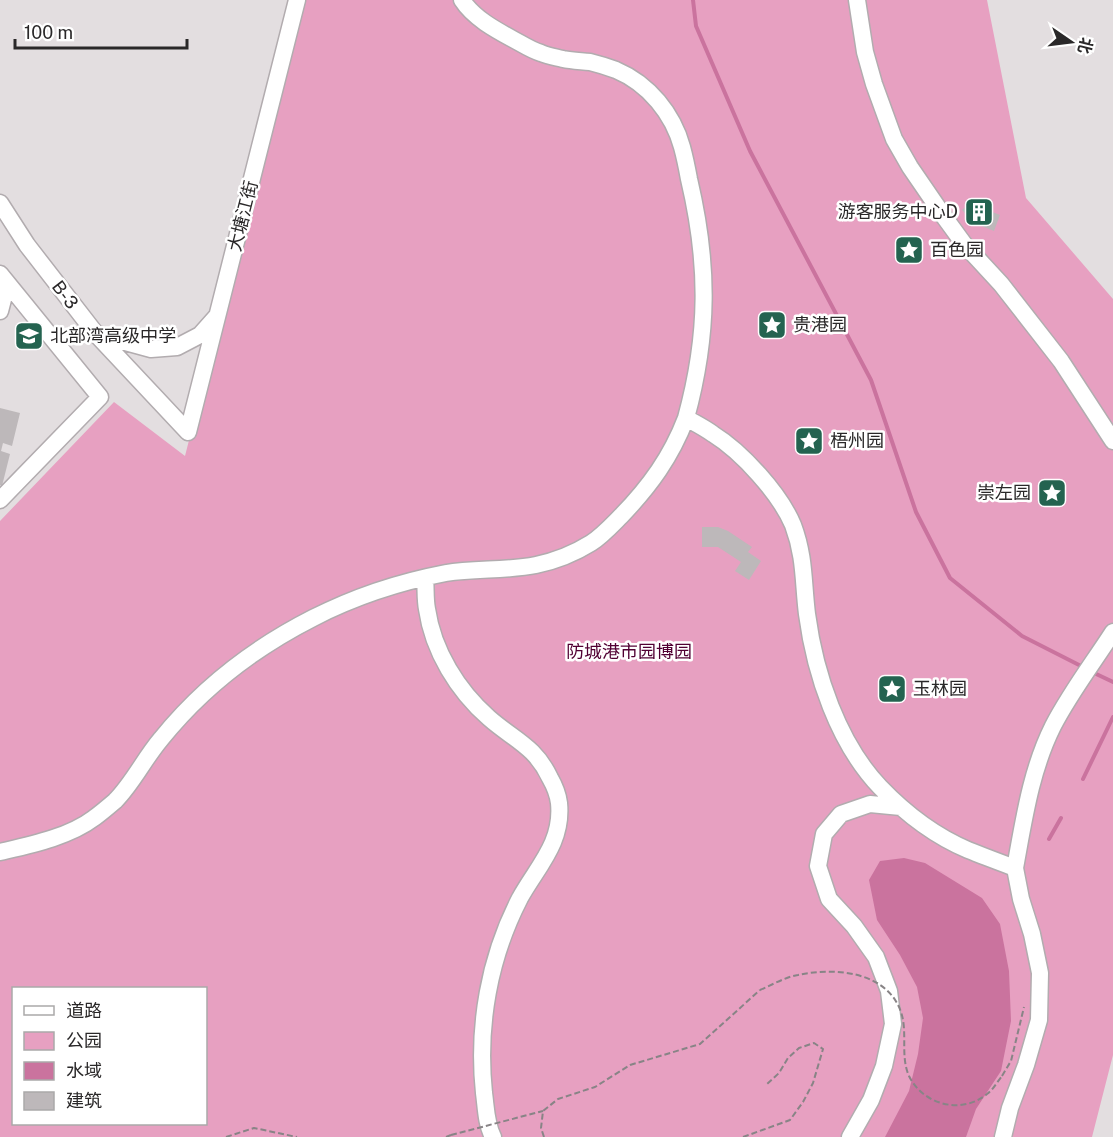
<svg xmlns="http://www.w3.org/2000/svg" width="1113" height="1137" viewBox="0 0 1113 1137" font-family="'Public Sans','Noto Sans SC',sans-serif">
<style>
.green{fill:#e7a0c1;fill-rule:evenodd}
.water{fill:#ca739e}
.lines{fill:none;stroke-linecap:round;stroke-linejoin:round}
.stream{stroke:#ca739e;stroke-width:4}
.building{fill:#bdb8ba}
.minor-casing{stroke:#b2acaf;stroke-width:19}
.path{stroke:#888486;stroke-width:2;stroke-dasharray:6 3;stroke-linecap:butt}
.minor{stroke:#fff;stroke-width:16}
.path-bridge{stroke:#888486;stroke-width:2;stroke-dasharray:6 3;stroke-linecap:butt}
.labels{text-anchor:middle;stroke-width:5;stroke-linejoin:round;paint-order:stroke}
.poi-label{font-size:18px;fill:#2a2829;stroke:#fff;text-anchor:start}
.street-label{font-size:18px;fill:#2a2829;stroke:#fff}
.park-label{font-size:18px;fill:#510033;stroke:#fff}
</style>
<rect width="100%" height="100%" fill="#e3dee0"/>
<path class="green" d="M301 0H987L1026 198 1113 299V1055L1092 1137H0V521L114 402 185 456ZM14 988H206V1124H14Z"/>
<path class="water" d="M904 858 925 863 982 898 1000 924 1009 971 1011 1021 1001 1071 976 1109 966 1137H885L909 1091 918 1054 923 1018 917 987 900 955 877 920 869 880 880 861Z"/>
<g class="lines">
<path class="stream" d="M693 0 696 26 750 151 871 380 916 512 950 578 1022 636 1083 667
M1092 672 1113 682
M1083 779 1113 717
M1049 839 1061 818"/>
</g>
<path class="building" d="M975 198 985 209 1000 215 994 231 974 223 962 210Z
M0 408 20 413 12 446 3 443 1 451 10 454 2 486 0 485Z
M702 527H718L728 531 752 547 748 552 761 561 749 580 735 571 741 562 718 547H702Z"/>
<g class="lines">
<g class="minor-casing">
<path id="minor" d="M462 0C475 20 500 32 520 43 527 47 534 51 541 53 548 56 555 57 563 59 572 61 581 61 590 62 598 64 608 67 616 70 649 84 673 114 682 147 685 158 687 168 689 179 709 264 709 334 686 418
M857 0 865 52 874 84 894 139 910 167 945 218 964 244 1001 284 1061 361 1113 441
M0 203 27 245 96 334 188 432
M0 274 100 397 0 500
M0 311 7 284
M96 334 151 349 177 347 200 335 216 317
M188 432 297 0
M425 578C426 588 425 599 427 609 433 651 458 691 489 718 514 740 535 746 550 778 554 785 558 795 559 803 563 843 537 867 520 898 489 958 477 1026 484 1093 486 1107 486 1124 493 1137
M0 852C30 845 69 837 94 818 101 813 108 807 115 801 133 783 144 759 161 739 202 688 254 648 313 618 354 597 399 582 446 573 475 568 507 571 536 565 555 561 575 553 591 543 602 536 612 525 621 516 650 486 671 457 686 418 695 423 705 428 713 434 742 452 780 494 793 525 805 557 803 582 807 614 815 674 838 743 880 787 905 813 935 836 968 850 983 856 999 862 1015 868L1021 899 1032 934 1040 973 1039 1020 1026 1065 1010 1108 1003 1137
M1015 868C1024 819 1031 770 1053 726 1070 693 1093 663 1113 632
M850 1137 871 1100 884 1066 893 1024 889 991 876 957 854 926 829 899 818 866 824 834 841 814 870 804 901 807"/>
</g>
<path class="path" d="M1002 1076 1011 1061 1024 1007
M226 1137 254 1128 297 1137
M446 1137 451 1135
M544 1137 541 1128 543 1111 558 1099 595 1087 630 1065 700 1044 760 990
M743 1137 790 1120 803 1102 813 1083 823 1049 814 1043 799 1048 788 1058 779 1073 766 1085"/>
<use href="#minor" class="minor"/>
<path class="path-bridge" d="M760 990C772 985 785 977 798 975 834 967 887 971 901 1012 908 1033 900 1056 909 1076 923 1105 962 1115 987 1094 993 1090 997 1082 1002 1076
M451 1135 543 1111"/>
</g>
<defs>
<g id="building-square" transform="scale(1.5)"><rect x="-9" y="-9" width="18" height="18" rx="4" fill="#246350" stroke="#fff"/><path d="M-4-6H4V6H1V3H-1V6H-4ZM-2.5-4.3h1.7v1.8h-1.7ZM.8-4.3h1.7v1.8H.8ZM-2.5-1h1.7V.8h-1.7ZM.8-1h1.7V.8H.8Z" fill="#fff"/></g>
<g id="sight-square" transform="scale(1.5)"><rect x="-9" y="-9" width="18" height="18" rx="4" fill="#246350" stroke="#fff"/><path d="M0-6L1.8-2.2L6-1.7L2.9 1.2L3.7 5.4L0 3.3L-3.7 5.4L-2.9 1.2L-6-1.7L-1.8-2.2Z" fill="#fff"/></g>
<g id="school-square" transform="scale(1.5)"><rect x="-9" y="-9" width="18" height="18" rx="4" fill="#246350" stroke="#fff"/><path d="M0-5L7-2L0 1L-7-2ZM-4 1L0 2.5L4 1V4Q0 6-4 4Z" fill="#fff"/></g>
</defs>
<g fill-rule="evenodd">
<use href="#building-square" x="979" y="212"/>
<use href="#sight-square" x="909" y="250"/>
<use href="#sight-square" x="772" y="325"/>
<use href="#school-square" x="29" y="336"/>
<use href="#sight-square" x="809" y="441"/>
<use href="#sight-square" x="1052" y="493"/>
<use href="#sight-square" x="892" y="689"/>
</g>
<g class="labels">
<g class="poi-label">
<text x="958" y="218" text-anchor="end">游客服务中心D</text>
<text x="930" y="256">百色园</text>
<text x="793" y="331">贵港园</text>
<text x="50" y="342">北部湾高级中学</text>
<text x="830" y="447">梧州园</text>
<text x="1031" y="499" text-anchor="end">崇左园</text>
<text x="913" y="695">玉林园</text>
</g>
<g class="street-label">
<text transform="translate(243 216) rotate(-76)" y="6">大塘江街</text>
<text transform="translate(65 295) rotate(52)" y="6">B-3</text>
</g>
<g class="park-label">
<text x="629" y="658">防城港市园博园</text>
</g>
</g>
<rect x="12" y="987" width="195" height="138" fill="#ffffff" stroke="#aaa9a9" stroke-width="1.5"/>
<rect x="24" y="1006" width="30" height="9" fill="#ffffff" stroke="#aaa9a9" stroke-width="1.5"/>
<text x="66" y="1017" font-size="18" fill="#2a2829">道路</text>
<rect x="24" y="1032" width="30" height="18" fill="#e7a0c1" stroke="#aaa9a9" stroke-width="1.5"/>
<text x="66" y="1047" font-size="18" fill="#2a2829">公园</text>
<rect x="24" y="1062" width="30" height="18" fill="#ca739e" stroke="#aaa9a9" stroke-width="1.5"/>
<text x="66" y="1077" font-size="18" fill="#2a2829">水域</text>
<rect x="24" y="1092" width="30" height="18" fill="#bdb8ba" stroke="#aaa9a9" stroke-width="1.5"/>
<text x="66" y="1107" font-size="18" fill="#2a2829">建筑</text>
<g transform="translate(1071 42) rotate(104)" stroke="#ffffff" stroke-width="4.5" paint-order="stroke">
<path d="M0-4.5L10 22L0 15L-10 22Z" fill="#2a2829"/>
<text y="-9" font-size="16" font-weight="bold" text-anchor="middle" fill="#2a2829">北</text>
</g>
<path d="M15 39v9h172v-9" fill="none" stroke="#2a2829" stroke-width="3"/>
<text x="24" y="39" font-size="18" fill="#2a2829" stroke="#ffffff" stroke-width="4.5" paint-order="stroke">100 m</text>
</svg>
